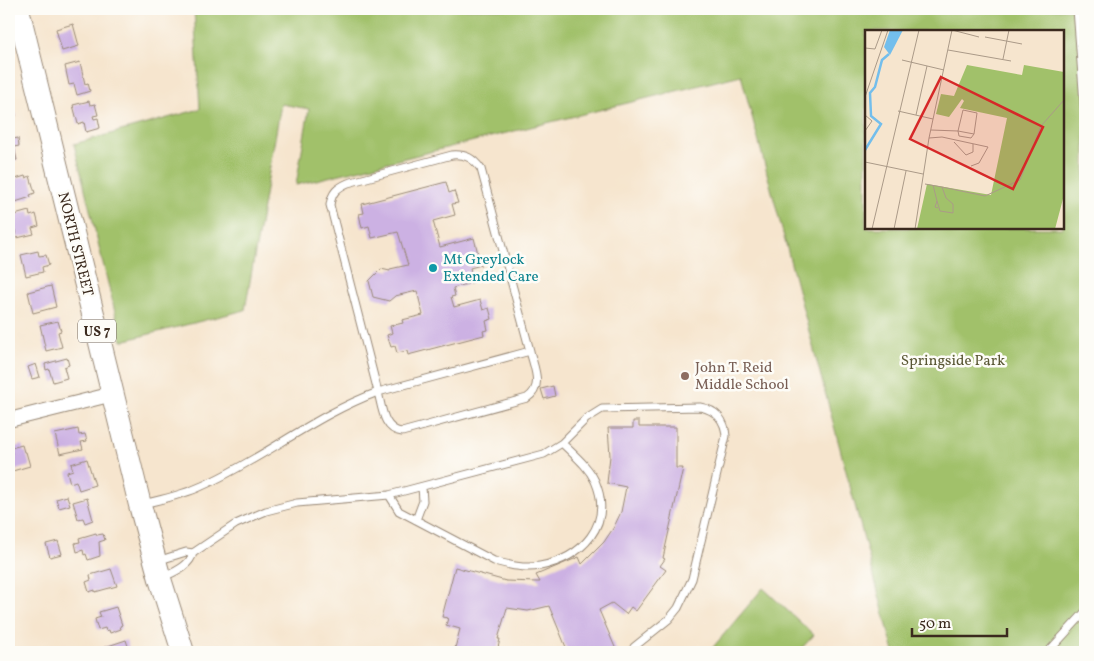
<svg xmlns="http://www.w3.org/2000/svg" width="1094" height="661" viewBox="0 0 1094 661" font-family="Vollkorn,serif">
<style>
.green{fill:#a1c16a;stroke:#6e7644;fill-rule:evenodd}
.building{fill:#ccb1e3}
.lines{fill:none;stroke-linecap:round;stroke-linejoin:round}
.service-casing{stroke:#988876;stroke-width:9}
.minor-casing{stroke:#988876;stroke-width:16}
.primary-casing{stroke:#988876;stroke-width:24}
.service{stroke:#fff;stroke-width:7}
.minor{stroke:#fff;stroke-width:14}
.primary{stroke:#fff;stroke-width:22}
.culture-dot{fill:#0f9aa8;stroke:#fdfcf7;stroke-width:2}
.education-dot{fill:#8d6e63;stroke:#fdfcf7;stroke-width:2}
.labels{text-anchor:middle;stroke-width:5;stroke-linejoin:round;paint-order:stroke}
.shield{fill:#fdfcf7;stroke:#75695f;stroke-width:1}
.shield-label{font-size:14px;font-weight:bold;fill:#3b2a1e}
.street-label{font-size:15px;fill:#3b2a1e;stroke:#fdfcf7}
.culture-label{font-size:15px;fill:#0d838f;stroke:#fdfcf7;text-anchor:start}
.park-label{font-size:15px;fill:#5a5735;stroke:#fdfcf7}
.education-label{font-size:15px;fill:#785e54;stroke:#fdfcf7;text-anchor:start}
.inset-river{fill:none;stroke:#73beec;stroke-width:2.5}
.inset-road{fill:none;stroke:#ab9a88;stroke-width:1}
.view{fill:#d62828;fill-opacity:0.15;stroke:#d62828;stroke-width:2.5}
.inset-edge{fill:none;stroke:#3b2a1e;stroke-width:2.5}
</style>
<rect width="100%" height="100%" fill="#fdfcf7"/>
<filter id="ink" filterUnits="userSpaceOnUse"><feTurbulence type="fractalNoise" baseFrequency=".02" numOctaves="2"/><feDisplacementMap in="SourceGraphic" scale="10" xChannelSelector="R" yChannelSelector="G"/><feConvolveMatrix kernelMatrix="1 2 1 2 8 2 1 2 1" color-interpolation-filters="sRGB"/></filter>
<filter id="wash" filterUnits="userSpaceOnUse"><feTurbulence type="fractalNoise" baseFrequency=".0096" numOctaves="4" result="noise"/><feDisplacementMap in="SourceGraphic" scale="20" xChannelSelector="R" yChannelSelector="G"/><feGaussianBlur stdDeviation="1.12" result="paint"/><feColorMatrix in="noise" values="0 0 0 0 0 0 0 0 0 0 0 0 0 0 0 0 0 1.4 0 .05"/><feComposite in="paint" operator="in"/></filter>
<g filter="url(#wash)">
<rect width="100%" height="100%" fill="#f6e5ce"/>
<path class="green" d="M194 9H1085V652H894L741 75 296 185 309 109 281 104 245 310 122 341 74 144 200 109ZM866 31H1063V228H866Z
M763 588 814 635 798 652H709Z"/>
<g id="blocks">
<path class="building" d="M73 24 79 46 62 51 56 29Z
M80 62 85 84 88 83 90 91 77 95 74 84 69 85 65 66Z
M89 101 90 105 95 104 98 115 93 116 94 119 98 118 100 128 86 132 84 122 78 124 73 105Z
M13 104 16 116 9 120V105Z
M18 138 19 146 14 147 17 160 9 161V140Z
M25 176 26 178 30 176 35 193 30 195 31 197 9 204V181Z
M446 182 449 193 454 191 458 203 452 204 455 215 433 221 440 247 474 238 481 265 470 268 474 282 453 288 455 296 451 297 454 307 480 300 483 310 489 308 492 319 486 321 488 330 483 331 484 335 408 355 407 351 397 353 395 346 391 347 387 335 392 333 390 326 403 323 402 320 423 315 417 291 395 296 389 301 373 297 369 281 381 269 390 271V269L408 265 398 232 372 238 369 226 362 228 359 214 364 213 362 204Z
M29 211 30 216 36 214 39 226 32 228 34 234 17 238 11 216Z
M38 251 39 256 46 255 49 265 42 267 43 272 26 276 21 255Z
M51 286 56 307 33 313 28 292Z
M58 321 61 331 58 332 62 347 46 351 40 325Z
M67 358 69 365 64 367 67 378 53 382 49 369 46 370 45 364Z
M36 364 40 377 32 379 28 367Z
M553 386 555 396 544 399 541 389Z
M633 421H639V427H676V468H683L663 558 665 559 660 566 666 570 636 611 631 607 626 614 612 603 599 610 617 652H568L549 606 528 611 507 608 498 639H500L497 652H470L455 648 460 629 446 625 448 618 442 617 455 567 506 581 537 582H540L536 575 579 557 582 564 604 542 614 527 621 512 626 487 607 483 610 456 608 428H633Z
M78 429 79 435 85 434 87 441 81 442 83 449 60 454 55 434Z
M22 445 24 452H26L30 466 9 472V455L12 454 11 448Z
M87 459 95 485 79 490 76 481 70 483 67 472 73 470 71 464Z
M67 496 70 505 59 508 56 499Z
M87 498 93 520 85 523 83 518 78 519 73 502Z
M96 533 97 535 103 534 105 540 99 542 100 556 88 560 86 554 84 555 83 550 77 552 75 543 80 542 79 538Z
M58 541 62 554 50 557 46 544Z
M111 569 117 586 95 592V590L89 592 86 582 91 580 90 575Z
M116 607 122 625 120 626 121 629 110 633 109 630 106 631 105 628 98 630 95 619 101 617 99 612Z
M126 640 130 652H94L93 651Z"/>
</g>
</g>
<g filter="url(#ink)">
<use href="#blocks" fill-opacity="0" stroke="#988876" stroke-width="1"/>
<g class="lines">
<g class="service-casing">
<path id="service" d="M1077 9 1085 117
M389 495 399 511 494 561C509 565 524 569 540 566 582 558 614 525 595 481 588 466 574 455 562 443
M143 504C163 499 183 495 202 486 263 459 315 415 378 392L330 205C332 192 337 188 348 183L452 155C466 154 473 158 481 169L530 351 378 392C382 407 383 430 402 432L527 398C544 387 534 368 530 351
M416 520 423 501 422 487
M157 561 186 552 193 553 236 524 266 511 297 503 389 495 544 454 562 443 586 419 602 409 700 407C716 410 725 420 726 436L692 579 678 608 669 619 634 647
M162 578C174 572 190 566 193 553
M1048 652 1085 612"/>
</g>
<g class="minor-casing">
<path id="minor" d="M9 420 113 394"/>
</g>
<g class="primary-casing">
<path id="primary" d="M18 9 140 505 160 579 183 652"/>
</g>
<use href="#service" class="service"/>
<use href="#minor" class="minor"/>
<use href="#primary" class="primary"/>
</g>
</g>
<circle class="culture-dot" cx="433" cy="268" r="5"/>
<circle class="education-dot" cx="685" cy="376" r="5"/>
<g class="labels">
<rect class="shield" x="78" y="319.5" width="38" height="23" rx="4"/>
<g class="shield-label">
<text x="97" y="336">US 7</text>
</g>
<g class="street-label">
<text transform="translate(76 244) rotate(76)" y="5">NORTH STREET</text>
</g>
<g class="culture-label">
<text x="443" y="264">Mt Greylock<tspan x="443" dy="17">Extended Care</tspan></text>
</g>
<g class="park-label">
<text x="953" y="365">Springside Park</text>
</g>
<g class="education-label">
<text x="695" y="372">John T. Reid<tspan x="695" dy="17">Middle School</tspan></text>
</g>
</g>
<g transform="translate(865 30)">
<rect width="199" height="199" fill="#f6e5ce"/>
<path d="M102 35 157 45 159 35 199 42V165L190 199H52L62 154 126 165 142 88 95 78 99 71 97 69 84 87 71 84 76 64 89 66Z" fill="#a1c16a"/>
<path d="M25 0H38L25 25 19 17Z" fill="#73beec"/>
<path class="inset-river" d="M0 120 16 94 6 86 5 63 10 57 17 30 24 24"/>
<path class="inset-road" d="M87 0 114 7M120 7 157 14M0 18 10 19 17 0M83 20 146 31M138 29 144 0M37 30 79 40M0 67 23 0M33 81 68 89M0 85 7 91 0 101M51 85 62 36M66 100 93 101 98 80 112 83 109 104 93 101M93 101 94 106 106 108 109 104M64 108 77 107 123 117 114 133 106 136M89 112 101 125 108 122V114M0 132 58 144M60 154 77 157M68 155 72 171M73 178 70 177 72 171 75 181 88 183V174L81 168 77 157 120 166 155 150 176 96 199 70M7 199 54 0M29 199 41 141M50 199 64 108 87 0"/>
<path class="view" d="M76 47 178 97 148 159 45 109Z"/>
<rect width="199" height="199" class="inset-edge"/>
</g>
<rect width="1094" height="661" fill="none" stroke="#fdfcf7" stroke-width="30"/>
<path d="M912 628v8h95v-8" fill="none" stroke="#3b2a1e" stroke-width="2.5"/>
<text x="919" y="628" font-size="15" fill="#3b2a1e" stroke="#fdfcf7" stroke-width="4" paint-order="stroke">50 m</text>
</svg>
